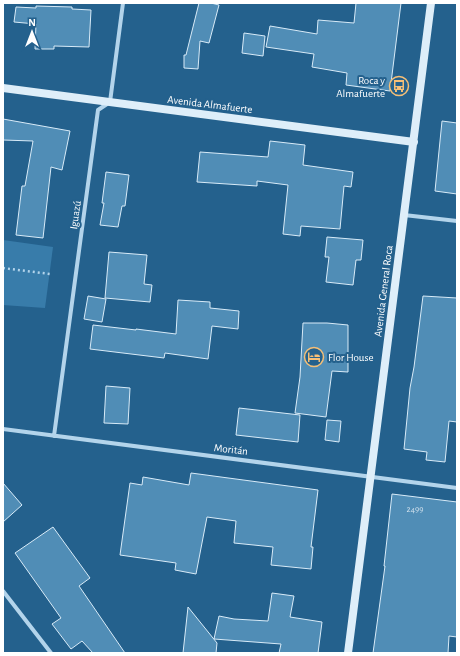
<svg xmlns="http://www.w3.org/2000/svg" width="460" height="656" viewBox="0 0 460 656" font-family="'Alegreya Sans',sans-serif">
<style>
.green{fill:#387caa}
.building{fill:#508db6;stroke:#d8ebf8}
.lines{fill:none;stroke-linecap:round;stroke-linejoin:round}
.path{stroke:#b3d4eb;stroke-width:2.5;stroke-dasharray:2 3;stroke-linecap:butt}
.minor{stroke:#b3d4eb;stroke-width:4}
.secondary{stroke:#deeef9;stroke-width:8}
.labels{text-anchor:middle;stroke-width:4;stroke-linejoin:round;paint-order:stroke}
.number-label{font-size:9px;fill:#d3e2ed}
.poi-label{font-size:11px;fill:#fff;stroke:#24618d;text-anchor:end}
.street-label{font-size:11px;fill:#fff;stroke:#24618d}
</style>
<rect width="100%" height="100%" fill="#24618d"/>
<path class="green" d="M3 240 53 247 45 308 3 305Z"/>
<path class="building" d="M199 3H211L219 5 209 43 200 41 198 69 184 68V55H186Z
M356 3H401L390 91 346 85 347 73 312 67 314 54 266 47 270 26 317 34 318 20 354 23Z
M36 6 72 7V9L91 10 89 47 54 46V49H35L36 24 14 22 16 7 36 8Z
M244 33 265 36 263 56 242 53Z
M3 119 70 131 62 170 51 167 43 238 16 235 22 186H25L33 141 3 140Z
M442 121 457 123V194L435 191Z
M270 141 305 145 303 165 353 172 351 187 344 186 340 229 301 226 300 236 283 234 288 185 257 181V186L197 182 200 152 268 157Z
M106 172 129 175 125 206H122L118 227 100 225 104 203H102Z
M327 237 363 240 361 260H356L353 285 326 282 329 257H325Z
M109 252 147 255 144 284 152 285 150 302 105 298Z
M88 296 106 299 102 322 84 319Z
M423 296 457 298V422L449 421 445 462 426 460 427 452 404 449 410 388 414 367Z
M178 300 210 302V308L239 311 238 329 212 326 208 359 165 353 164 358 90 349 93 325 136 330V329L176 334Z
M303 323H327L348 325V372L332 371 326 417 295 413 300 377Z
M106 386 130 388 128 424 104 423Z
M239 408 300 415 298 442 236 435Z
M327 420 341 421 339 442 325 440Z
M191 473 318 490 311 547H313L311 569 271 565 273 547 234 543 236 521 207 517 196 574 175 570 176 563 120 555 130 483 142 485 143 477 189 485Z
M3 483 22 505 3 522Z
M392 494 457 502V637L449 636 448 653H373L385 566H384Z
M53 527 90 578 79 586 125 653H93L82 641 71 649 52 624 61 618 15 553Z
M272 593 294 596 290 617 322 622 318 653H279L281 644 214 639 219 616 234 619 268 621Z
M188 607 217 643 216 653H183Z"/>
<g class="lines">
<path class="path" d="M3 268 50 274"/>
<path class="minor" d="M404 215 457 221
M3 429 457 488
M54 436 98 110 110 102 123 3
M3 591 51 653"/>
<path class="secondary" d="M3 88 414 142
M348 653 431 3"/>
</g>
<defs>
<g id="bus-ring" transform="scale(1)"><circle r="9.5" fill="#24618d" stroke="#f5bf77" stroke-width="1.5"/><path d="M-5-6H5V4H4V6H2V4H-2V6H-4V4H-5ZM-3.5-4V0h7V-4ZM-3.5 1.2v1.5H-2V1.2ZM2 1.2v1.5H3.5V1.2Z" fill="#f5bf77"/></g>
<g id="hotel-ring" transform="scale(1)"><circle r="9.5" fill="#24618d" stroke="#f5bf77" stroke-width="1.5"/><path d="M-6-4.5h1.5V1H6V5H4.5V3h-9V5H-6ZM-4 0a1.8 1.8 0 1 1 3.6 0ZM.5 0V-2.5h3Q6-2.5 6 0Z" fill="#f5bf77"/></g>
</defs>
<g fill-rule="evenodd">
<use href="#bus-ring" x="399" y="86"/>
<use href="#hotel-ring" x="314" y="357"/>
</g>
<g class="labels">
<g class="number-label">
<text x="415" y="512">2499</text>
</g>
<g class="poi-label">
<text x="385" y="84">Roca y<tspan x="385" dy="13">Almafuerte</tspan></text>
<text x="328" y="361" text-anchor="start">Flor House</text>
</g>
<g class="street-label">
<text transform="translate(210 104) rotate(7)" y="4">Avenida Almafuerte</text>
<text transform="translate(75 215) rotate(-82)" y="4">Iguazú</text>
<text transform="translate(383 291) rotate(-83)" y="4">Avenida General Roca</text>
<text transform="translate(231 449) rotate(7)" y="4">Moritán</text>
</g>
</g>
<rect width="460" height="656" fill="none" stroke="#ffffff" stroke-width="8"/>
<g transform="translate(32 32)" stroke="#24618d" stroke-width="3" paint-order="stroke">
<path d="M0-3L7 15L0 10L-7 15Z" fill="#ffffff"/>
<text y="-6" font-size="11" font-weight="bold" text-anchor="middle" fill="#ffffff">N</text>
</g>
</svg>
